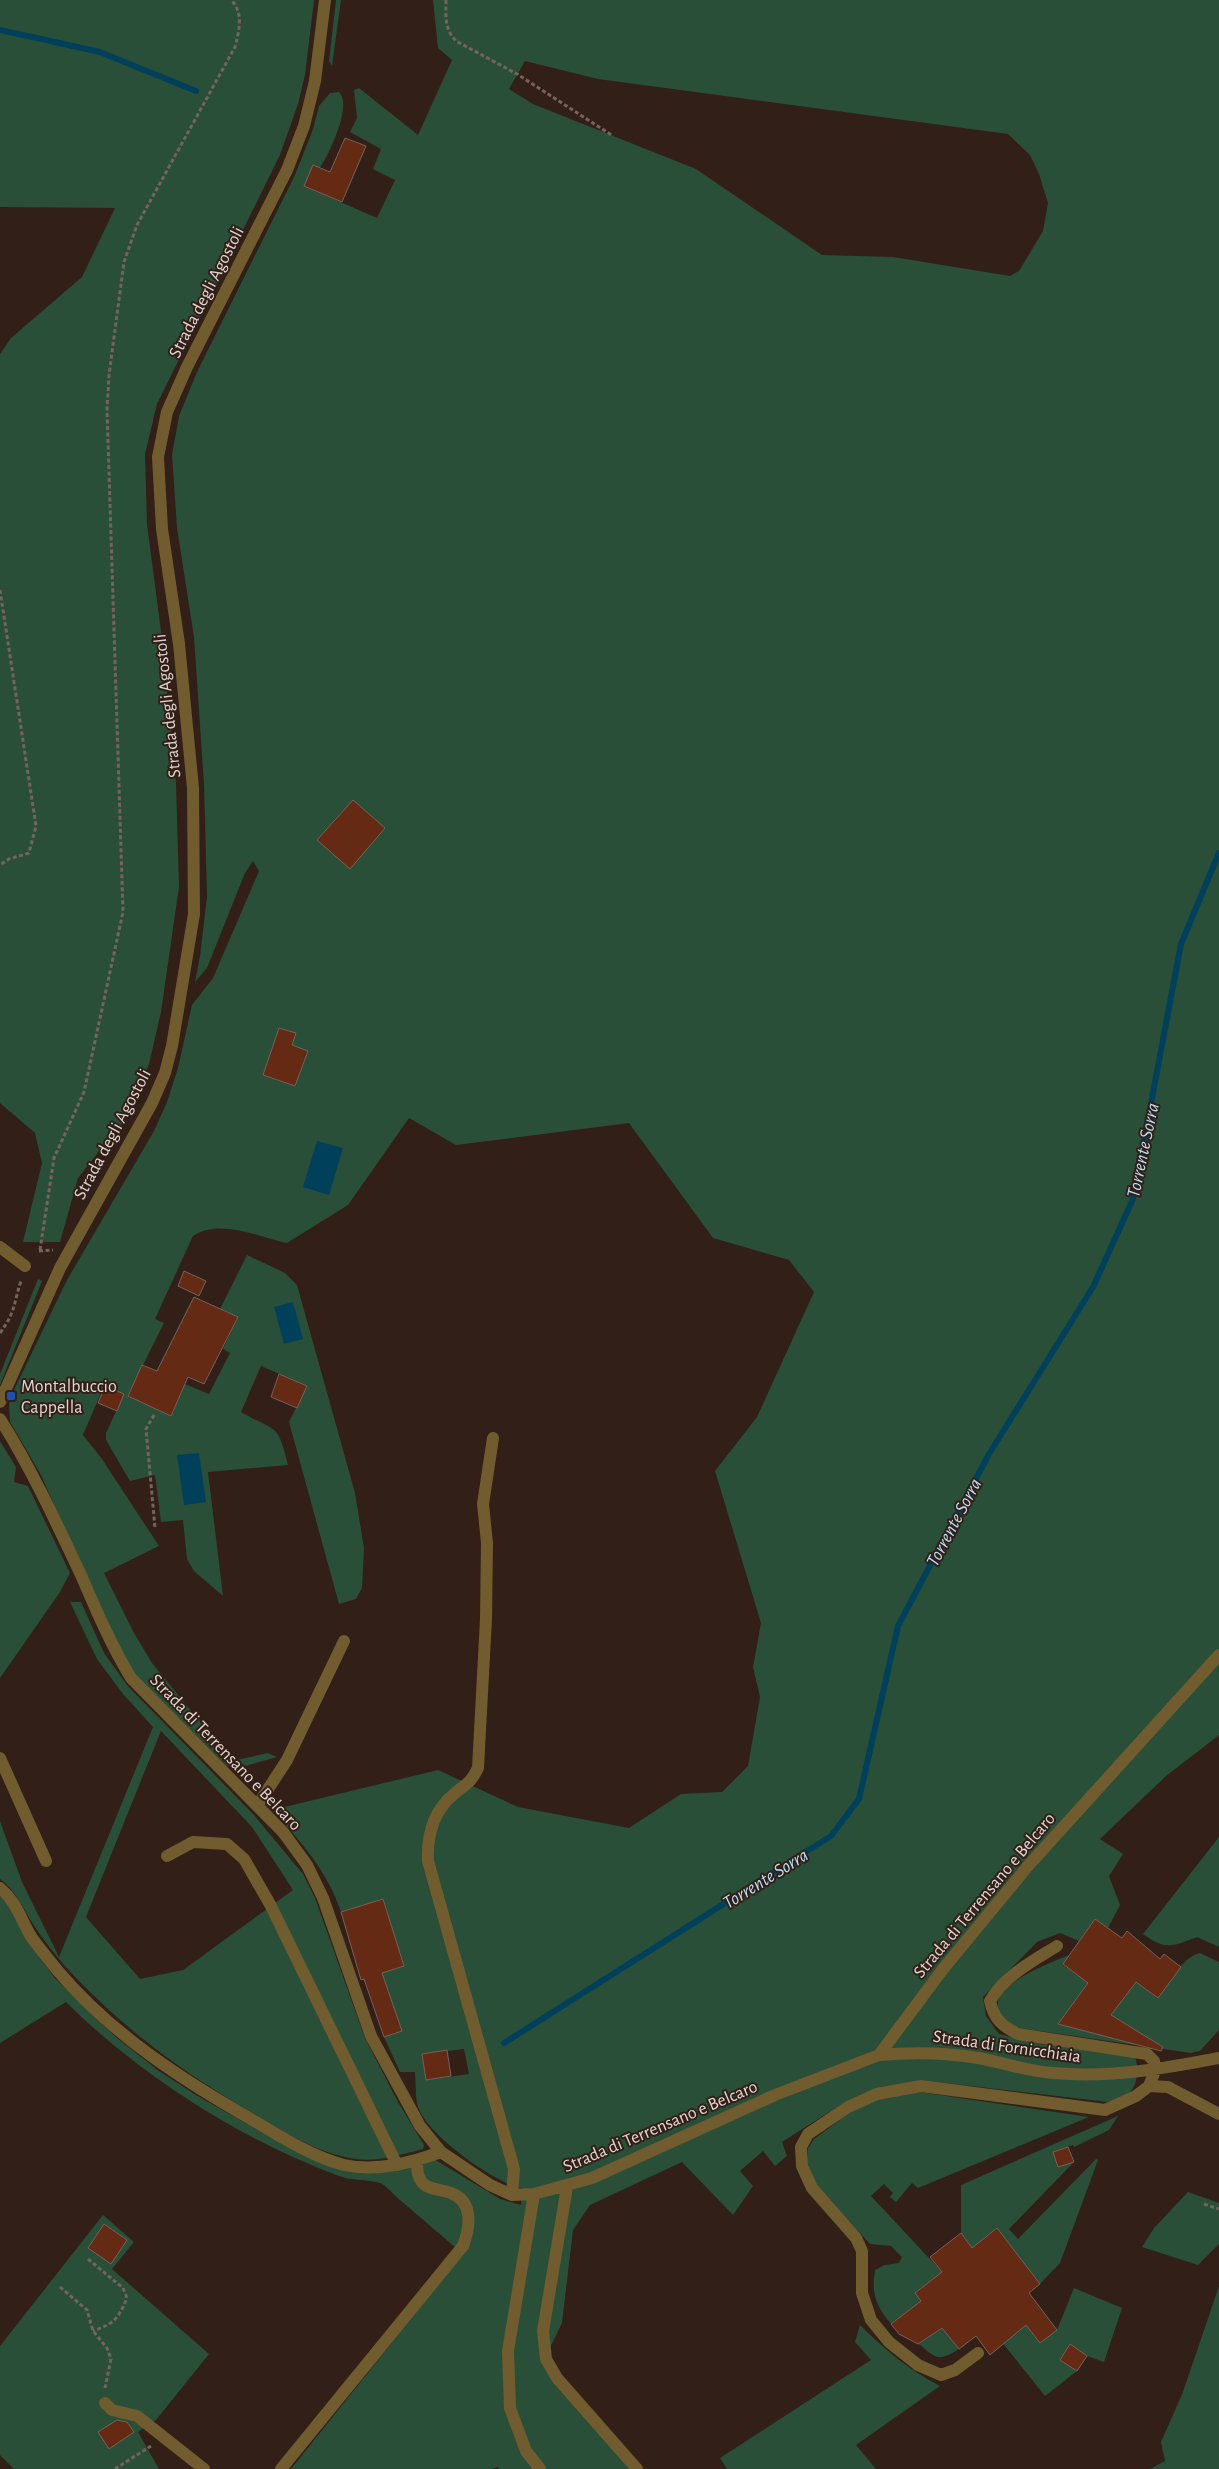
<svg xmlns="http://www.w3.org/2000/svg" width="1219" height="2469" viewBox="0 0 1219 2469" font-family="'Alegreya Sans',sans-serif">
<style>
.green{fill:#294f39;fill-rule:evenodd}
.water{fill:#00405b}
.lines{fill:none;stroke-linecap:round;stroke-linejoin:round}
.stream{stroke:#00405b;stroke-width:6}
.building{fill:#652a13;stroke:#776159}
.path{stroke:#74645e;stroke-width:3;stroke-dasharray:4 2.5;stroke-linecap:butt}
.minor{stroke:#705c2e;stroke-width:12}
.transit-dot{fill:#1a4fb4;stroke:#311f18;stroke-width:2}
.labels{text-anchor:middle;stroke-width:4;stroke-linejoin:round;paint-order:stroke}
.street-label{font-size:18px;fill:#e2d5d0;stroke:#311f18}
.poi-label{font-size:18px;fill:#e2d5d0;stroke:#311f18;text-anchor:start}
.water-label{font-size:19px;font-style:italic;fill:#badff4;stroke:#311f18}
</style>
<rect width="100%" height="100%" fill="#311f18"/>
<path class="green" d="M0 0H314L305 75 298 104 280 155 157 404 145 454 147 524 162 639 176 783 179 887 161 1012 149 1064 130 1111 117 1134 111 1136 78 1178 60 1242H23L42 1163 35 1133 0 1103V354L11 338 82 277 115 208 0 207Z
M336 0H341L332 66 329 61Z
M433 0H1219V1735L1166 1776 1100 1839 1123 1854 1109 1876 1120 1905 1108 1928 1095 1919 1079 1941 1060 1933 1037 1942 983 1997 986 2016 999 2034 1040 2044 1134 2056C1137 2061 1137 2065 1137 2071 1136 2094 1128 2094 1108 2102L920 2080 845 2102 782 2142 787 2156 775 2166 763 2151 740 2171 753 2186 733 2215 682 2162 590 2205 573 2230 562 2323 542 2364 629 2469H499L497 2467 492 2469H291L463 2254C442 2236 421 2218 400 2200 394 2195 386 2185 380 2183 367 2179 352 2181 339 2176 241 2140 139 2075 66 2002L0 2043V1896L10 1905 27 1941 55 1978 91 2014 117 2038 159 2071 196 2095 272 2138 343 2169 434 2159 500 2199 521 2205 522 2189C494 2182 427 2135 418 2107 415 2097 416 2083 415 2072H400L384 2037 402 2031 386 1986 364 1979 404 1966 383 1899 341 1912C328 1872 300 1840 272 1810L438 1770 518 1807 629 1828 681 1794 722 1792 748 1766 760 1697 753 1667 761 1623 715 1471 757 1417 814 1292 789 1260 713 1238 629 1123 456 1145 409 1118 348 1205 287 1243C259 1237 219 1218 193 1236L155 1319 164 1323 128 1395 171 1416 185 1384 209 1394 230 1353 223 1349 238 1317 220 1309 247 1255 285 1273 297 1285 355 1493 364 1548 362 1588 356 1599 339 1604 289 1422 307 1386 261 1366 241 1412C277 1433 277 1421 288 1465L208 1472 223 1596 194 1571 187 1559 183 1520 161 1522 155 1475 130 1481 106 1440V1433L124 1394 104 1386 83 1435 102 1459 159 1546 104 1573 134 1633 152 1663 232 1761 268 1753 277 1757 235 1769 226 1765 134 1674 116 1646 41 1475 10 1422 9 1404 13 1392 67 1280 154 1131 167 1102 178 1068 192 1005 213 978 259 871 253 861 245 873 207 968 195 982 200 956 207 897 204 784 194 637 177 528 172 455 179 416 197 372 295 175 313 129 319 106 330 93 339 92C353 105 329 154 320 168 316 174 309 180 304 186L377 218 395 180 373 169 381 149 350 132 357 118 354 90 359 88 418 135 452 60 438 48ZM525 61 598 79 1008 134 1030 155 1039 174 1048 203 1043 231 1019 271 1010 276 893 257 822 255 696 169 533 104 509 89ZM464 2049 469 2074 426 2080 422 2054Z
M38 1279 42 1281 0 1385V1374Z
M0 1441 16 1467 14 1482 28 1486 70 1573 60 1592 0 1678Z
M70 1602H81L104 1653 127 1685 253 1814 303 1874 315 1898 365 2038 398 2102 424 2145 423 2149C397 2156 372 2164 345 2157 313 2150 284 2132 256 2115 182 2072 124 2030 65 1966 54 1953 42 1938 33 1924 23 1908 15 1889 0 1879V1821L22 1882 59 1957 153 1727 123 1694 97 1659ZM161 1731 252 1827 293 1890 183 1970 140 1979 86 1917Z
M1219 1837V1947L1197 1937C1173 1946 1166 1951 1143 1934Z
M1200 1953 1219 1962V2030L1200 2051 1191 2053 1019 2028C959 1997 1042 1966 1069 1955L1063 1965 1082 1978 1095 1973 1058 2024 1133 2043 1139 2032 1111 2015 1156 1956 1140 1985 1158 1998C1168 1984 1182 1957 1200 1953Z
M919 2092 1089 2117 918 2188 912 2183 896 2202 890 2197 893 2193 884 2184 871 2196 942 2272 916 2292 921 2301 891 2324C876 2306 871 2294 875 2270L885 2265 899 2263 902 2257 891 2246 870 2244 815 2184 807 2162 808 2148 814 2139 852 2111 877 2100Z
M1118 2116 1109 2130 1074 2147 1073 2145 1053 2152 1058 2167 1074 2162 1009 2229 1018 2239 1096 2159 1098 2160 1060 2263 1040 2284 997 2228 972 2248 961 2233V2185Z
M1188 2192 1219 2203V2244L1198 2265 1142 2247 1154 2228Z
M103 2215 134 2242 112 2269 209 2354 156 2420 138 2432 159 2469H14L0 2455V2346Z
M1219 2286V2469H1150L1165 2461 1161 2442 1183 2392Z
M1074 2288 1122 2308 1104 2362 1087 2356 1070 2344 1060 2360 1077 2371 1045 2396 989 2326 1013 2308 1040 2343 1057 2330Z
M860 2325C885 2350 909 2370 940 2386L856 2445 876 2469H727L720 2458 871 2360 855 2342Z
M942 2328 959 2349C938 2362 937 2359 919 2344Z"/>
<path class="water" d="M317 1141 343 1148 329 1195 303 1187Z
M293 1302 303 1339 284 1344 274 1307Z
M199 1453 206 1502 184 1505 177 1455Z"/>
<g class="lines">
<path class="stream" d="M0 30 100 52 196 91
M504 2043 831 1836 859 1799 898 1626 989 1454 1093 1287 1133 1199 1181 944 1219 853"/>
</g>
<path class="building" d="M345 138 366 146 342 202 304 186 313 165 330 172Z
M353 800 385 828 350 869 317 840Z
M279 1028 296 1033 292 1045 308 1051 295 1086 263 1075Z
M184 1271 206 1281 199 1296 178 1286Z
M194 1297 238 1317 204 1384 188 1377 171 1416 128 1396 142 1365 157 1371Z
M279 1374 307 1386 297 1408 271 1397Z
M105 1386 124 1394 117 1411 98 1403Z
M383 1899 404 1966 382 1973 402 2031 384 2037 364 1979 361 1980 341 1912Z
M1095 1919 1122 1938 1127 1931 1160 1959 1164 1954 1181 1967 1158 1998 1136 1982 1111 2015 1163 2047 1161 2051 1058 2024 1088 1983 1063 1964Z
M447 2050 451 2076 426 2080 422 2054Z
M1068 2147 1074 2162 1058 2167 1053 2152Z
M104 2224 127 2240 111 2264 88 2248Z
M997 2228 1040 2284 1029 2293 1057 2330 1040 2343 1026 2325 990 2355 976 2336 959 2349 942 2328 918 2344 899 2334 891 2324 921 2301 915 2293 942 2272 930 2257 961 2233 972 2248Z
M1070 2344 1087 2356 1077 2371 1060 2360Z
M117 2420 127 2422 134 2432 109 2449 98 2432Z"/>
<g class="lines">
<path class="path" d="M446 0C446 16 444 29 456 41L517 74 613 136
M0 590 36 826 29 853 9 859 0 865
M40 1250 54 1158 84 1092 123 912 107 410 109 375 124 262 137 225 235 47C239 32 244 12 231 0
M39 1251 53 1250
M0 1333C16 1311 13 1305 21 1281
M154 1415 146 1429 155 1528
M1204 2204 1219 2209
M88 2259 123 2288 127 2298C118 2319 115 2323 93 2331
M60 2287 87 2310 93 2331 107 2348 111 2359 105 2388
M115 2469 151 2446"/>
<path class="minor" d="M0 1247 25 1266
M0 1402 60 1268 152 1103 165 1073 172 1046 194 914 193 788 179 644 162 529 158 457 167 412 187 367 287 170 304 126 315 81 325 0
M0 1419C31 1468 56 1522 81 1575 96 1610 111 1645 131 1678L283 1832 307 1865 323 1898 371 2036 420 2126 441 2152 490 2185 512 2195 534 2194 592 2178 775 2095 879 2055 943 1969 1028 1866 1219 1655
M493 1438 483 1504 487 1543 486 1619 478 1768C470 1784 467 1783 454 1794 433 1811 427 1836 428 1861L514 2169 512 2195
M0 1758 46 1861
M257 1806 287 1760 344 1641
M167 1856 193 1842 227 1844 244 1859 271 1906 397 2165
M0 1888C18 1903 20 1919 32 1938 40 1949 49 1960 58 1971 112 2035 184 2081 256 2122 283 2138 313 2157 344 2165 377 2172 410 2163 441 2152
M879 2055C913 2052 944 2052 978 2058 1003 2062 1028 2072 1053 2073 1110 2078 1163 2069 1219 2058
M1149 2086 1168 2087 1219 2114
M567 2187 543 2331 546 2359 557 2378 637 2469
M534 2194 508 2351 510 2408 526 2451 540 2469
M978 2353 955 2370 941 2375 918 2365 889 2342 871 2320 862 2293V2251L856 2238 812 2188 802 2166 801 2147 808 2134 848 2107 877 2094 921 2086 1105 2110 1136 2096 1149 2086 1155 2071 1154 2061 1147 2054 1018 2034C1002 2026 994 2019 990 2001 1004 1976 1033 1961 1057 1946
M105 2403 112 2410 137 2416 204 2469
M281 2469 463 2246C470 2228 474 2201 451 2193 443 2190 432 2190 425 2185 417 2179 417 2169 417 2160"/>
</g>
<rect class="transit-dot" x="6" y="1391" width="10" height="10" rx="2.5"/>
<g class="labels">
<g class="street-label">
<text transform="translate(206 292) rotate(-63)" y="6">Strada degli Agostoli</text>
<text transform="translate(167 706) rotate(-96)" y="6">Strada degli Agostoli</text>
<text transform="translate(112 1134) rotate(-62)" y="6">Strada degli Agostoli</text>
<text transform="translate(226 1752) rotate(46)" y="6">Strada di Terrensano e Belcaro</text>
<text transform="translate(984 1895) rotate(-50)" y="6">Strada di Terrensano e Belcaro</text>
<text transform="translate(1007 2046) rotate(8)" y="6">Strada di Fornicchiaia</text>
<text transform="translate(660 2126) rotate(-23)" y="6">Strada di Terrensano e Belcaro</text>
</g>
<g class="poi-label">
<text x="21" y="1392">Montalbuccio<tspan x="21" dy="21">Cappella</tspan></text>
</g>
<g class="water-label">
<text transform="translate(1142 1150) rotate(-78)" y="7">Torrente Sorra</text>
<text transform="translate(953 1522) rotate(-62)" y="7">Torrente Sorra</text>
<text transform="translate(765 1878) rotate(-32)" y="7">Torrente Sorra</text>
</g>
</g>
</svg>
